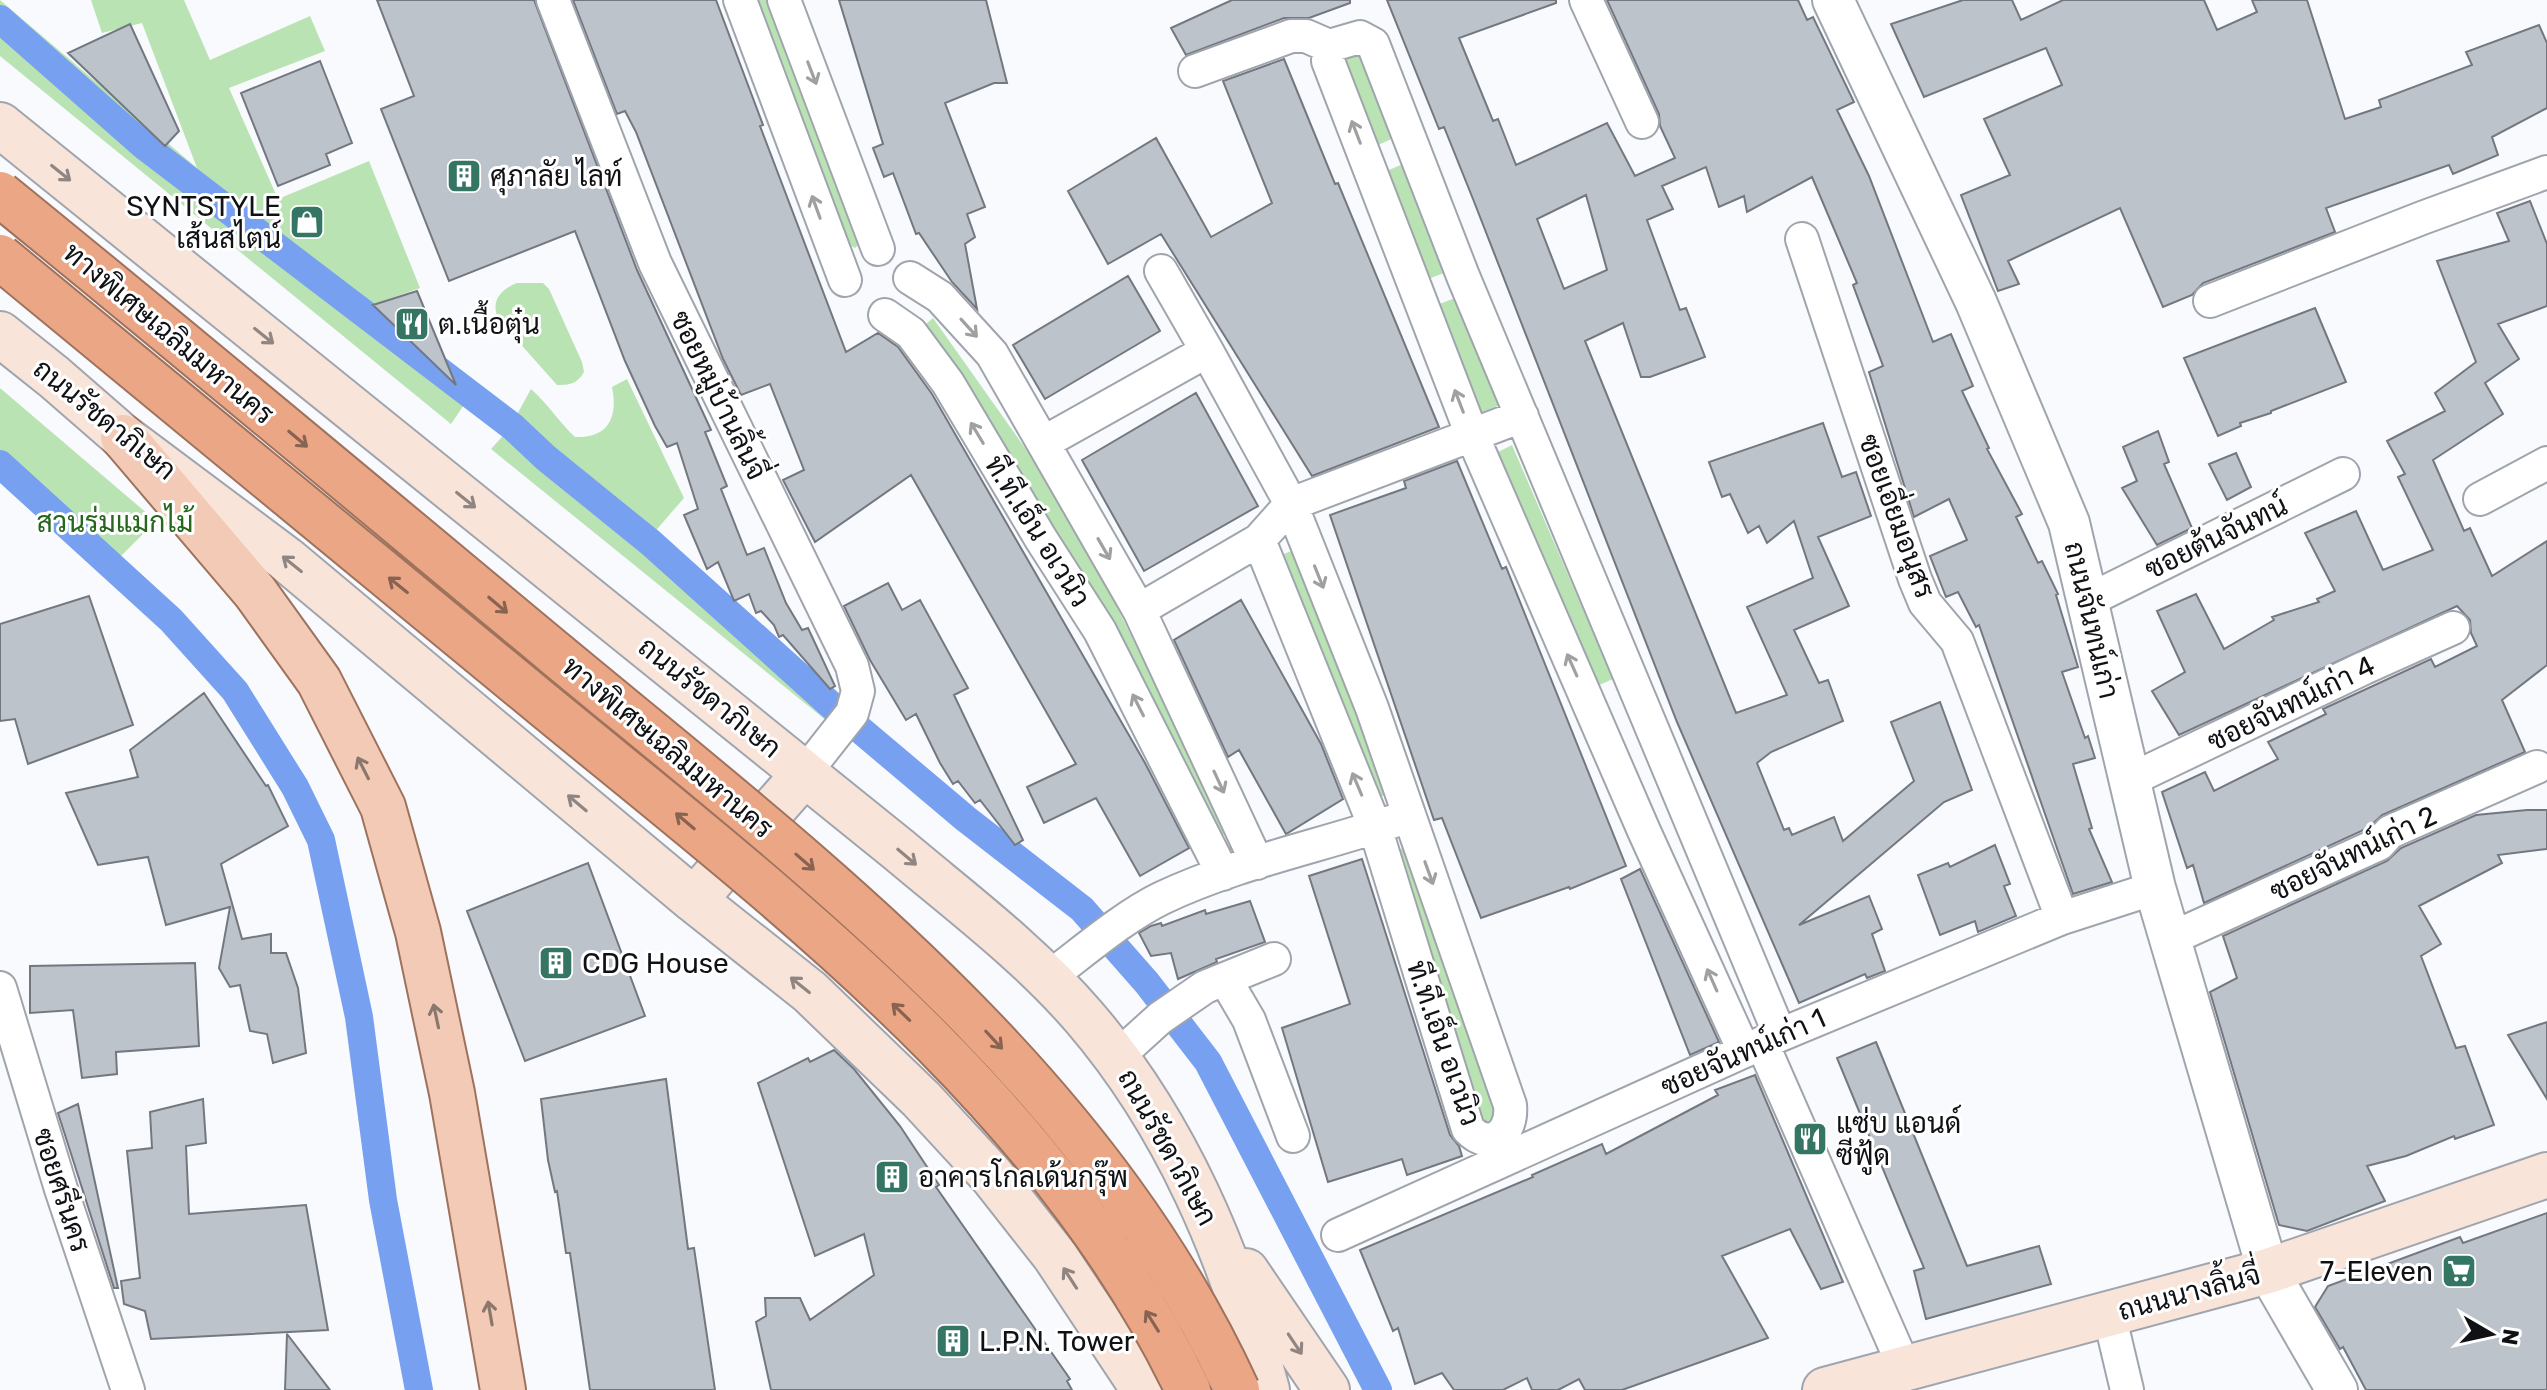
<svg xmlns="http://www.w3.org/2000/svg" width="2547" height="1390" viewBox="0 0 2547 1390" font-family="Rubik,Sarabun,sans-serif">
<style>
.green{fill:#bae3b4}
.lines{fill:none;stroke-linecap:round;stroke-linejoin:round}
.canal{stroke:#77a0f1;stroke-width:28}
.building{fill:#bdc3cb;stroke:#737880;stroke-width:2;fill-rule:evenodd}
.minor-casing{stroke:#a0a5ad;stroke-width:36}
.tertiary-casing{stroke:#a0a5ad;stroke-width:44}
.secondary-casing{stroke:#a0a5ad;stroke-width:48}
.primary-casing{stroke:#9e725d;stroke-width:48}
.minor{stroke:#fff;stroke-width:32}
.tertiary{stroke:#fff;stroke-width:40}
.secondary{stroke:#f9e4da;stroke-width:44}
.primary{stroke:#f2cab6;stroke-width:44}
.motorway-bridge-casing{stroke:#9e725d;stroke-width:48;stroke-linecap:butt}
.motorway-bridge{stroke:#eaa685;stroke-width:44}
.oneway{stroke:#9fa0a1}
.oneway2{stroke:#908581}
.oneway3{stroke:#886352}
.oneway4{stroke:#8c776d}
.labels{text-anchor:middle;stroke-width:6;stroke-linejoin:round;paint-order:stroke}
.poi-label{font-size:28px;fill:#101114;stroke:#fff;text-anchor:start}
.street-label{font-size:28px;fill:#101114;stroke:#fff}
.park-label{font-size:28px;fill:#26671d;stroke:#fff}
</style>
<rect width="100%" height="100%" fill="#f8fafe"/>
<path class="green" d="M0 0 197 168 142 23 102 33 91 0H184L210 60 310 16 325 51 229 88 278 199 369 161 420 288 361 309 468 399 451 424 0 56Z
M751 0H769L861 243 855 248 845 243Z
M1358 47 1396 137 1378 145 1340 55Z
M1403 164 1447 272 1428 279 1384 172Z
M517 283H543L549 289 582 362 584 372C577 384 570 385 557 385L499 320C490 303 499 290 517 283Z
M1455 298 1500 405 1481 413 1437 305Z
M933 318 1030 455 1105 583 1225 825 1224 834 1217 835C1124 662 1035 488 926 324Z
M627 379 684 498 651 536 844 708 833 726 491 449 509 429 531 389C548 404 559 422 575 437 609 438 618 417 612 387Z
M0 388 156 521 116 561 0 458Z
M1512 445 1613 679 1597 686 1496 453Z
M1296 549 1390 792 1375 800 1279 556Z
M1412 846 1501 1121 1478 1130 1392 851Z"/>
<g class="lines">
<path class="canal" d="M0 19 143 145 513 427 546 458 651 543 832 706 966 819 1082 909 1147 983 1208 1062 1378 1390
M0 464 171 620 235 691 295 787 321 840 359 1017 383 1200 419 1390"/>
</g>
<path class="building" d="M377 0H534L637 270 711 430 705 432 727 486 721 489 747 555 764 548 786 603 802 630 808 628 835 686 830 689 783 635 779 637 774 625 761 611 756 613 749 594 734 601 718 562 707 569 684 515 698 509 677 443 667 447 655 426 625 361 575 231 449 281 381 109 414 96Z
M573 0H716L763 125 760 126 846 352 878 333 898 347 932 394 1145 763 1189 848 1140 876 1096 798 1044 823 1027 787 1076 764 911 475 815 542 783 480 804 470 770 384 741 395 723 359 636 132 625 111 617 114Z
M839 0H986L1007 83H994L945 103 985 207 967 214 975 237 965 244 977 309 952 282 919 233 916 234 893 173 884 177 873 148 883 144Z
M1232 0H1350V3L1309 18H1284L1186 55 1171 28Z
M1387 0H1556V3L1459 38 1493 121 1498 119 1516 165 1607 123 1635 176 1675 158 1660 126 1659 114 1607 0H1798L1807 20 1813 17 1854 102 1837 110 1869 176 1933 342 1951 334 1973 386 1962 391 1989 448 1987 449 2022 514 2016 517 2038 563 2042 561 2058 594 2056 595 2078 667 2062 672 2085 738 2088 736 2095 758 2073 764 2092 828 2089 829 2112 882 2073 894 1979 625 1976 627 1958 592 1946 597 1930 556 1967 540 1949 499 1914 517 1869 372 1883 366 1853 285 1857 283 1812 177 1747 212 1744 196 1719 207 1706 167 1662 186 1673 209 1647 220 1680 310 1686 308 1705 357 1650 377H1641L1623 323 1585 341 1736 713 1787 695 1747 607 1813 578 1794 521 1767 543 1759 526 1748 533 1730 494 1722 497 1709 462 1823 423 1842 477 1856 472 1871 516 1818 537 1849 606 1794 630 1819 683 1828 680 1843 721 1771 752 1757 763 1784 830 1789 828 1792 835 1834 817 1843 841 1914 781 1891 722 1940 702 1972 790 1944 802 1799 925 1869 896 1882 929 1872 934 1885 971 1867 978 1865 974 1799 1003 1677 722 1473 199 1444 127 1439 129ZM1586 195 1607 270 1564 289 1537 219Z
M1963 0H2012L2021 20 2063 0H2204L2217 30 2257 12 2252 0H2307L2345 119 2381 107 2379 100 2472 65 2466 52 2539 25 2547 43V108L2492 137 2498 155 2453 174 2449 165 2326 208 2335 232 2203 283 2192 295 2163 307 2120 208 2008 261 2019 284 1998 291 1961 195 2010 175 1984 119 2062 85 2046 48 1924 97 1891 24Z
M130 24 179 131 165 146 68 53Z
M1284 59 1335 184 1338 183 1439 427 1312 476 1161 234 1108 264 1068 191 1156 138 1211 237 1272 203 1223 81Z
M320 61 352 143 326 154 330 165 278 186 241 93Z
M2530 201 2547 244V306L2498 324 2519 359 2485 383 2503 414 2433 460 2464 531 2470 528 2492 576 2547 541V665L2502 700 2525 752 2382 815 2368 828 2204 903 2193 865 2187 868 2162 792 2205 772 2214 791 2278 759 2268 742 2326 714 2323 709 2431 659 2435 667 2477 646 2471 633 2470 620 2457 606 2179 735 2152 691 2185 672 2157 611 2196 594 2224 649 2274 620 2272 617 2319 602 2317 599 2335 591 2305 533 2356 511 2383 570 2433 550 2398 477 2405 474 2387 441 2445 411 2435 393 2476 362 2437 261 2509 241 2497 213Z
M1128 276 1160 331 1045 399 1013 345Z
M417 291 456 385 373 305Z
M2315 308 2346 382 2271 411V413L2240 423 2241 426 2218 436 2184 358Z
M1196 393 1258 506 1144 571 1082 460Z
M2158 431 2169 462 2164 464 2192 528 2157 545 2122 488 2137 481 2123 447Z
M2236 453 2251 487 2227 500 2209 464Z
M1457 461 1502 569 1506 567 1626 866 1570 889 1569 887 1481 918 1442 818 1434 820 1330 515 1406 488 1404 481Z
M888 583 902 610 920 600 968 688 954 695 1023 840 1015 845 980 800 975 803 958 781 953 784 940 763 916 714 906 720 870 660 844 606Z
M89 596 133 725 28 764 15 719 0 721V624Z
M1241 600 1321 744 1343 799 1286 834 1239 750 1228 757 1174 640Z
M204 693 266 786 268 785 288 826 221 864 242 939 271 934V953H286L298 988 306 1053 273 1063 267 1034 250 1031 240 985 230 987 219 968 230 907 166 925 148 857 98 865 66 793 138 777 130 750Z
M2527 810H2547V849L2498 855 2502 863 2419 906 2441 944 2421 956 2456 1048 2465 1046 2494 1125 2455 1139 2454 1136 2406 1156 2367 1166 2385 1201 2307 1231 2279 1225 2210 992 2237 978 2223 936 2387 861 2401 848 2476 815Z
M1995 845 2010 884 2004 886 2016 916 1978 932 1975 921 1940 935 1918 875 1948 863 1950 867Z
M1362 859 1450 1135 1459 1146 1462 1156 1407 1175 1402 1159 1328 1182 1282 1028 1350 1004 1309 876Z
M588 863 645 1016 525 1061 467 911Z
M1640 869 1719 1042 1690 1055 1621 879Z
M1250 901 1265 942 1216 959 1217 962 1178 979 1171 953 1151 956 1139 933 1151 926 1161 923 1162 926 1205 910 1206 914Z
M195 963 199 1046 116 1052 117 1074 82 1078 73 1010 30 1013V966Z
M2547 1022V1099L2508 1035Z
M1876 1042 1967 1266 2039 1246 2051 1284 1926 1319 1914 1271 1924 1268 1837 1058Z
M834 1050 854 1069 900 1126 939 1185 936 1187 1070 1379 1067 1381 1072 1390H771L756 1322 766 1316 765 1298H800L810 1320 874 1275 864 1234 815 1256 758 1083 808 1058 810 1062Z
M1755 1075 1843 1282 1821 1289 1790 1229 1722 1256 1768 1338 1622 1390H1585L1579 1379 1558 1390H1532L1527 1378 1503 1390H1454L1442 1373 1415 1384 1398 1328 1393 1331 1360 1250 1533 1177 1532 1175 1602 1144 1606 1154 1718 1095 1715 1090Z
M666 1079 688 1249 694 1248 715 1390H590L570 1253H566L557 1191 555 1192 548 1160 541 1099Z
M203 1099 206 1143 186 1146 189 1214 306 1205 328 1330 151 1339 145 1311 124 1304 121 1281 140 1278 127 1151 152 1148 150 1112Z
M78 1104 107 1238 118 1288H114L58 1113Z
M2547 1213V1390H2366L2343 1347 2340 1349 2315 1307 2328 1286 2460 1237 2463 1243Z
M287 1334 330 1390H285Z"/>
<g class="lines">
<g class="minor-casing">
<path id="minor" d="M553 0 655 263 852 666 858 691 852 713 804 774
M740 0 845 280
M784 0 878 249
M1586 0 1642 122
M1195 71 1291 36H1306L1329 46
M1802 239 1915 579 1925 603 1957 641 2062 918
M1161 271 1207 351
M910 278 940 297 992 354 1139 610 1257 863
M2210 301 2422 218 2547 172
M885 315 911 333 948 383 1041 539 1100 631 1223 874
M1043 443 1207 351 1291 504 1372 708 1510 1105C1513 1134 1490 1152 1468 1129L1375 827 1259 540
M2480 499 2547 463
M2089 600 2343 474
M1139 610 1259 540 1291 504 1522 416
M2130 780 2364 668 2453 628
M2170 939 2379 844 2390 832 2537 767
M1048 978C1083 952 1123 917 1162 898 1236 863 1317 847 1394 821
M1225 979 1249 1020 1293 1136
M0 988 61 1189 128 1390
M1762 1043 1905 1369
M1744 1051 1644 831 1472 435 1328 61 1329 46 1360 37 1373 44 1463 276 1780 1035
M1117 1057 1160 1018 1205 987 1274 959
M1338 1235 1780 1035 2062 918 2155 888
M2109 1314 2127 1390"/>
</g>
<g class="tertiary-casing">
<path id="tertiary" d="M1833 0 1976 302 2069 523 2155 888 2268 1271 2337 1390"/>
</g>
<g class="secondary-casing">
<path id="secondary" d="M0 125 899 850C962 903 1030 954 1084 1017 1176 1124 1231 1255 1267 1390
M0 334 54 377 123 437 286 559 694 900 810 992 921 1099 992 1176 1055 1256 1144 1390
M694 900 804 774
M1246 1271 1327 1390
M1825 1390 2268 1271 2547 1175"/>
</g>
<g class="primary-casing">
<path id="primary" d="M123 437 255 592 319 681 383 807 418 932 452 1093 503 1390"/>
</g>
<use href="#minor" class="minor"/>
<use href="#tertiary" class="tertiary"/>
<use href="#secondary" class="secondary"/>
<use href="#primary" class="primary"/>
<g class="motorway-bridge-casing">
<path id="motorway-bridge" d="M0 194C187 346 372 501 557 655 815 869 1093 1077 1237 1390
M0 257C182 407 363 556 545 706 786 904 1050 1102 1188 1390"/>
</g>
<use href="#motorway-bridge" class="motorway-bridge"/>
</g>
<defs><path id="oneway-shaft" d="M-6 0H5M1.5-3L5.5 0L1.5 3" fill="none" stroke-width="1.6" stroke-linecap="round" stroke-linejoin="round" transform="scale(2)"/></defs>
<g class="oneway">
<use href="#oneway-shaft" transform="translate(812 73) rotate(69)"/>
<use href="#oneway-shaft" transform="translate(1356 132) rotate(-111)"/>
<use href="#oneway-shaft" transform="translate(816 207) rotate(-110)"/>
<use href="#oneway-shaft" transform="translate(969 328) rotate(48)"/>
<use href="#oneway-shaft" transform="translate(1459 401) rotate(-111)"/>
<use href="#oneway-shaft" transform="translate(977 433) rotate(-121)"/>
<use href="#oneway-shaft" transform="translate(1104 549) rotate(60)"/>
<use href="#oneway-shaft" transform="translate(1319 577) rotate(68)"/>
<use href="#oneway-shaft" transform="translate(1572 665) rotate(-114)"/>
<use href="#oneway-shaft" transform="translate(1138 705) rotate(-117)"/>
<use href="#oneway-shaft" transform="translate(1219 782) rotate(65)"/>
<use href="#oneway-shaft" transform="translate(1357 784) rotate(-113)"/>
<use href="#oneway-shaft" transform="translate(1429 873) rotate(70)"/>
<use href="#oneway-shaft" transform="translate(1712 980) rotate(-114)"/>
</g>
<g class="oneway2">
<use href="#oneway-shaft" transform="translate(61 173) rotate(39)"/>
<use href="#oneway-shaft" transform="translate(264 336) rotate(39)"/>
<use href="#oneway-shaft" transform="translate(466 500) rotate(39)"/>
<use href="#oneway-shaft" transform="translate(292 564) rotate(-141)"/>
<use href="#oneway-shaft" transform="translate(577 803) rotate(-140)"/>
<use href="#oneway-shaft" transform="translate(907 857) rotate(40)"/>
<use href="#oneway-shaft" transform="translate(800 985) rotate(-141)"/>
<use href="#oneway-shaft" transform="translate(1070 1278) rotate(-123)"/>
<use href="#oneway-shaft" transform="translate(1295 1344) rotate(56)"/>
</g>
<g class="oneway3">
<use href="#oneway-shaft" transform="translate(298 439) rotate(40)"/>
<use href="#oneway-shaft" transform="translate(398 585) rotate(-141)"/>
<use href="#oneway-shaft" transform="translate(498 605) rotate(40)"/>
<use href="#oneway-shaft" transform="translate(685 821) rotate(-140)"/>
<use href="#oneway-shaft" transform="translate(805 862) rotate(41)"/>
<use href="#oneway-shaft" transform="translate(901 1012) rotate(-136)"/>
<use href="#oneway-shaft" transform="translate(994 1040) rotate(47)"/>
<use href="#oneway-shaft" transform="translate(1152 1321) rotate(-122)"/>
</g>
<g class="oneway4">
<use href="#oneway-shaft" transform="translate(363 768) rotate(-117)"/>
<use href="#oneway-shaft" transform="translate(436 1016) rotate(-102)"/>
<use href="#oneway-shaft" transform="translate(490 1313) rotate(-100)"/>
</g>
<defs>
<g id="building-square" transform="scale(1.8)"><rect x="-9" y="-9" width="18" height="18" rx="4" fill="#347564" stroke="#fff"/><path d="M-4-6H4V6H1V3H-1V6H-4ZM-2.5-4.3h1.7v1.8h-1.7ZM.8-4.3h1.7v1.8H.8ZM-2.5-1h1.7V.8h-1.7ZM.8-1h1.7V.8H.8Z" fill="#fff"/></g>
<g id="shop-square" transform="scale(1.8)"><rect x="-9" y="-9" width="18" height="18" rx="4" fill="#347564" stroke="#fff"/><path d="M-5-2.5h2.3a2.7 3.5 0 0 1 5.4 0H5L5.5 6h-11ZM-1.5-2.5h3a1.5 2.3 0 0 0-3 0Z" fill="#fff"/></g>
<g id="restaurant-square" transform="scale(1.8)"><rect x="-9" y="-9" width="18" height="18" rx="4" fill="#347564" stroke="#fff"/><path d="M-5-6h1v4h1v-4h1v4h1v-4h1v5L-1.5 .5V6h-2V.5L-5-1ZM5-6V6H3V1.5H1.5Q1.5-4 5-6Z" fill="#fff"/></g>
<g id="supermarket-square" transform="scale(1.8)"><rect x="-9" y="-9" width="18" height="18" rx="4" fill="#347564" stroke="#fff"/><path d="M-6-5.5h2.5l.6 2H6L4.5 2H-2.5L-4.4-4H-6ZM-1.5 3.2a1.3 1.3 0 1 0 .1 0ZM3 3.2a1.3 1.3 0 1 0 .1 0Z" fill="#fff"/></g>
</defs>
<g fill-rule="evenodd">
<use href="#building-square" x="464" y="176"/>
<use href="#shop-square" x="307" y="222"/>
<use href="#restaurant-square" x="412" y="324"/>
<use href="#building-square" x="556" y="963"/>
<use href="#restaurant-square" x="1810" y="1139"/>
<use href="#building-square" x="892" y="1177"/>
<use href="#supermarket-square" x="2459" y="1271"/>
<use href="#building-square" x="953" y="1341"/>
</g>
<g class="labels">
<g class="poi-label">
<text x="490" y="186">ศุภาลัย ไลท์</text>
<text x="281" y="216" text-anchor="end">SYNTSTYLE<tspan x="281" dy="32">เส้นสไตน์</tspan></text>
<text x="438" y="334">ต.เนื้อตุ๋น</text>
<text x="582" y="973">CDG House</text>
<text x="1836" y="1133">แซ่บ แอนด์<tspan x="1836" dy="32">ซีฟู้ด</tspan></text>
<text x="918" y="1187">อาคารโกลเด้นกรุ๊พ</text>
<text x="2433" y="1281" text-anchor="end">7-Eleven</text>
<text x="979" y="1351">L.P.N. Tower</text>
</g>
<g class="street-label">
<text transform="translate(169 333) rotate(40)" y="10">ทางพิเศษเฉลิมมหานคร</text>
<text transform="translate(719 395) rotate(64)" y="10">ซอยหมู่บ้านลิ้นจี่</text>
<text transform="translate(105 419) rotate(39)" y="10">ถนนรัชดาภิเษก</text>
<text transform="translate(1897 516) rotate(70)" y="10">ซอยเอี่ยมอนุสร</text>
<text transform="translate(1038 531) rotate(58)" y="10">ที.ที.เอ็น อเวนิว</text>
<text transform="translate(2216 537) rotate(-26)" y="10">ซอยต้นจันทน์</text>
<text transform="translate(2092 620) rotate(77)" y="10">ถนนจันทน์เก่า</text>
<text transform="translate(710 697) rotate(39)" y="10">ถนนรัชดาภิเษก</text>
<text transform="translate(2291 703) rotate(-26)" y="10">ซอยจันทน์เก่า 4</text>
<text transform="translate(668 747) rotate(40)" y="10">ทางพิเศษเฉลิมมหานคร</text>
<text transform="translate(2353 853) rotate(-26)" y="10">ซอยจันทน์เก่า 2</text>
<text transform="translate(1444 1043) rotate(71)" y="10">ที.ที.เอ็น อเวนิว</text>
<text transform="translate(1743 1052) rotate(-24)" y="10">ซอยจันทน์เก่า 1</text>
<text transform="translate(1168 1147) rotate(61)" y="10">ถนนรัชดาภิเษก</text>
<text transform="translate(62 1190) rotate(72)" y="10">ซอยศรีนคร</text>
<text transform="translate(2189 1292) rotate(-15)" y="10">ถนนนางลิ้นจี่</text>
</g>
<g class="park-label">
<text x="115" y="532">สวนร่มแมกไม้</text>
</g>
</g>
<g transform="translate(2491 1334) rotate(99)" stroke="#ffffff" stroke-width="6" paint-order="stroke">
<path d="M0-6L14 30L0 20L-14 30Z" fill="#101114"/>
<text y="-12" font-size="22" font-weight="bold" text-anchor="middle" fill="#101114">N</text>
</g>
</svg>
